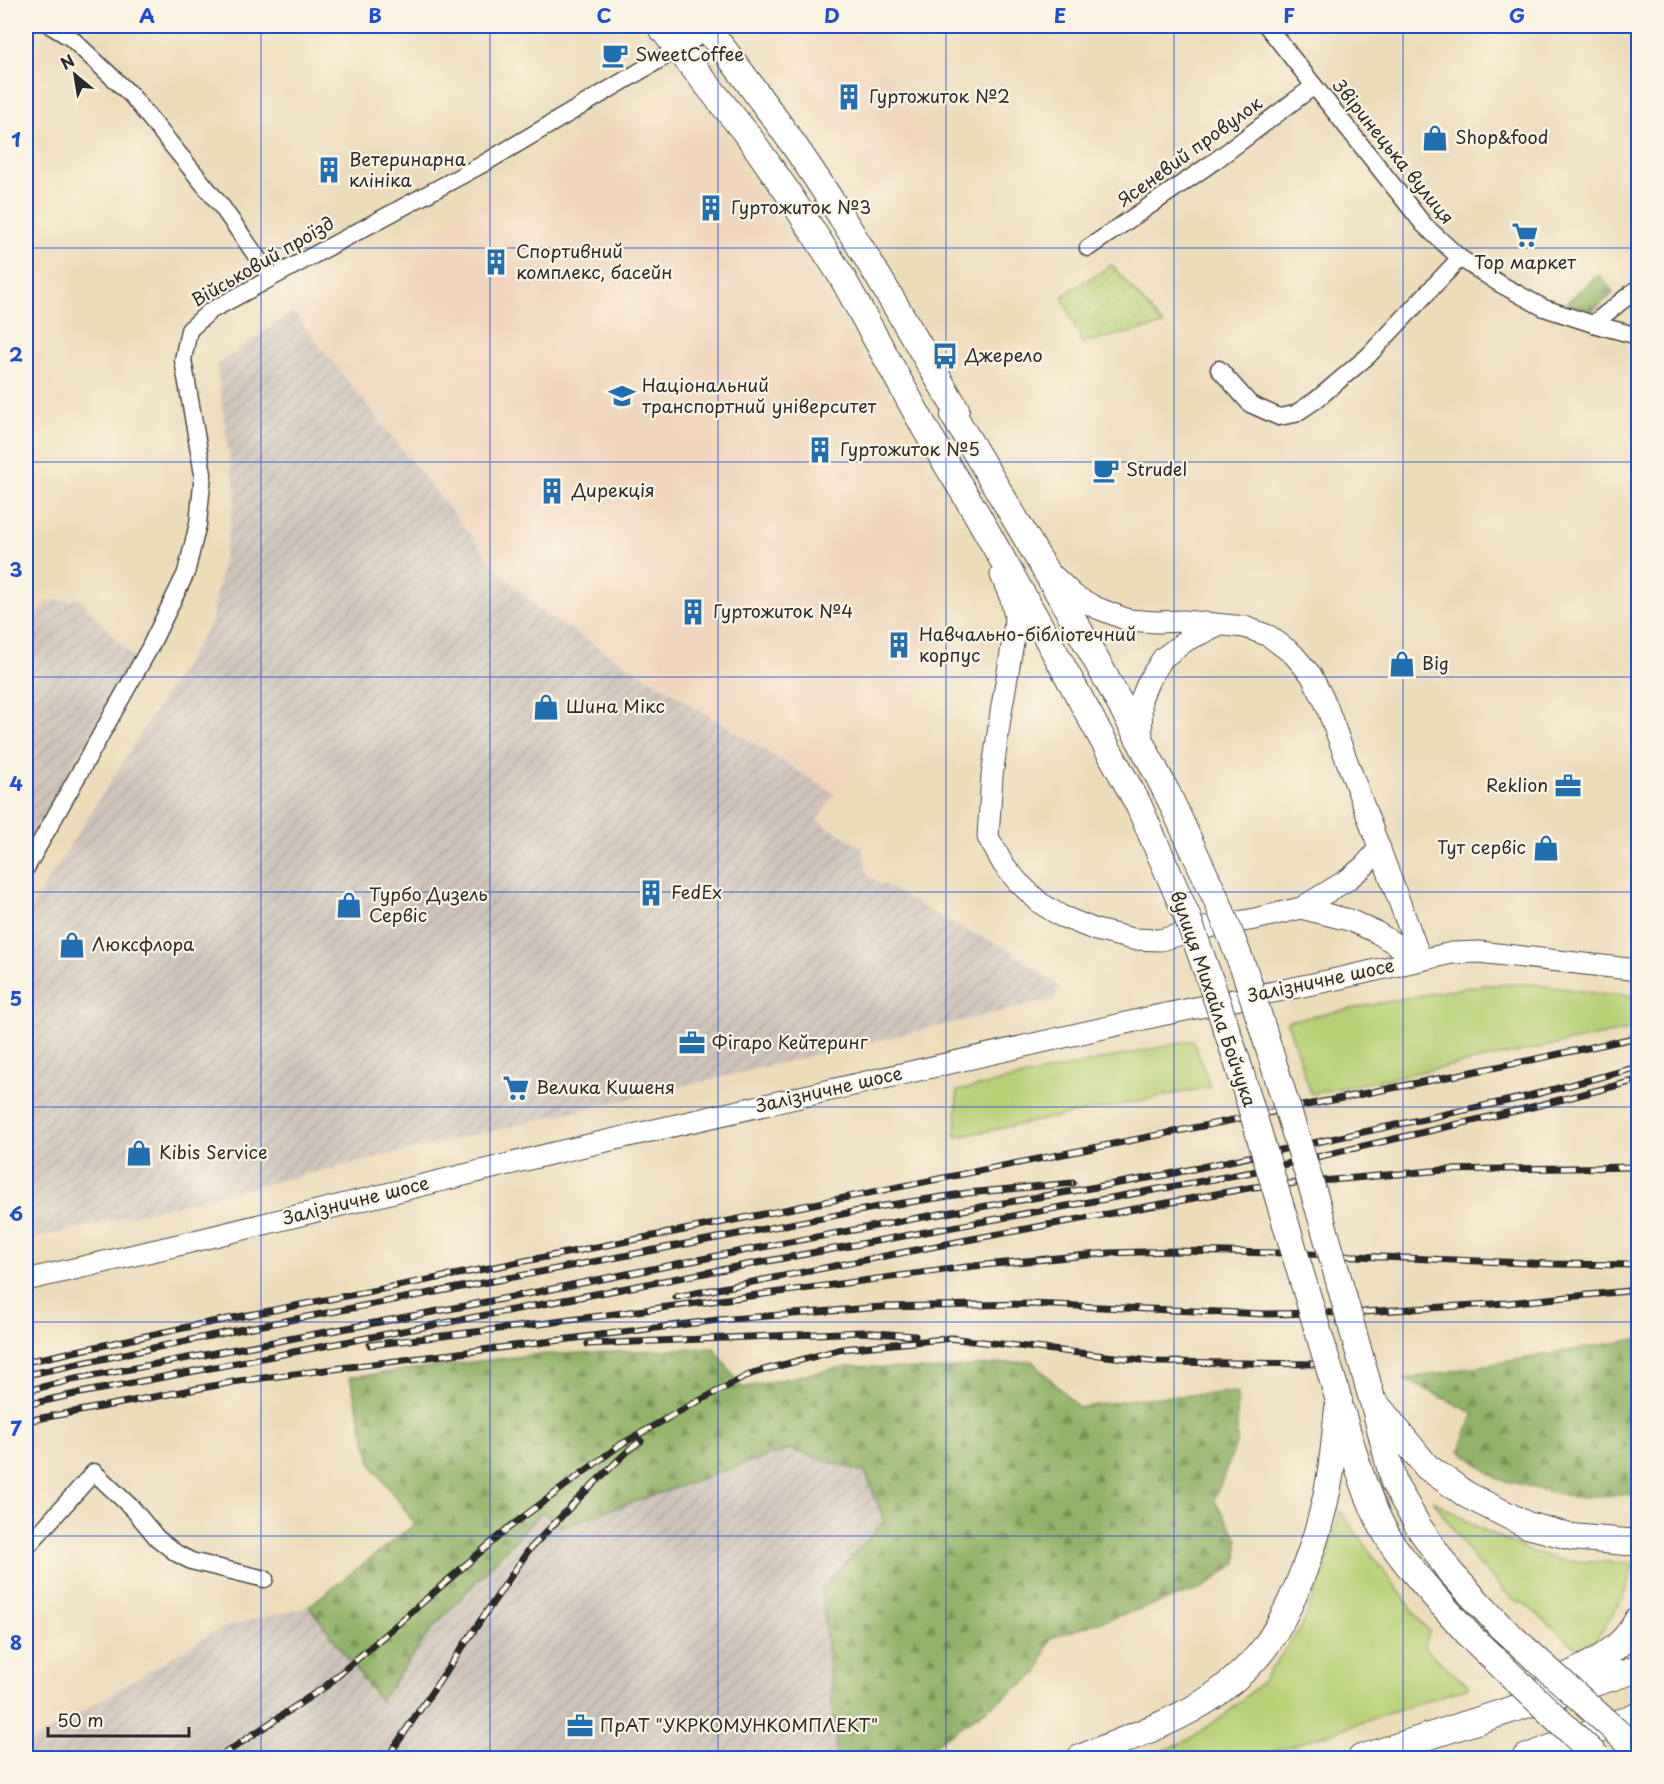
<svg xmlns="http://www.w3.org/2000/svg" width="1664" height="1784" viewBox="0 0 1664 1784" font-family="'Playpen Sans',sans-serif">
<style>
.built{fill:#f0d6bc}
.industrial{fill:url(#industrial-furrows)}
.grass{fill:#b7d076;stroke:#717e50;stroke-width:1.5}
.forest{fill:url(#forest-firs);stroke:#5e6e49;stroke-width:1.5}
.park{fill:url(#park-dots);stroke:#717e50;stroke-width:1.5}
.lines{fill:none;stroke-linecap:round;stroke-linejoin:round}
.minor-casing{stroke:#484640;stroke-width:19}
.tertiary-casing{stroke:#484640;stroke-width:23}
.primary-casing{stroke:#484640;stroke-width:28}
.minor{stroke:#fff;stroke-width:16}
.tertiary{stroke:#fff;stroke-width:21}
.primary{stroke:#fff;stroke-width:26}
.rail-casing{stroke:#2b2b2b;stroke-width:7}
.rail{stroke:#fcf5e5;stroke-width:4.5;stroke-dasharray:14;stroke-linecap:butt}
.primary-bridge-casing{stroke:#484640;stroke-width:28;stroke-linecap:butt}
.primary-bridge{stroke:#fff;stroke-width:26}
.grid{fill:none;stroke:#1d4ed8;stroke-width:1.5;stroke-opacity:0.55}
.labels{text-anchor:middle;stroke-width:4.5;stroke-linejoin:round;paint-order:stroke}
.poi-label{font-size:18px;fill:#2b2b2b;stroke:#fcf5e5;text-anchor:start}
.street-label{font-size:18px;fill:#2b2b2b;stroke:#fcf5e5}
.neatline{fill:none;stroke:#1d4ed8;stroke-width:2}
.grid-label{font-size:20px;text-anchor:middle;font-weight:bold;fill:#1d4ed8}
</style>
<defs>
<pattern id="industrial-furrows" width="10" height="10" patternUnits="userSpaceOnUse" patternTransform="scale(1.5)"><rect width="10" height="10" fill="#cec2b9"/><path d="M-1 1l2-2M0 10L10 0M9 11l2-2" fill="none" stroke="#b1a79f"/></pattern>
<pattern id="forest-firs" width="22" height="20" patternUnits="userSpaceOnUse" patternTransform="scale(1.5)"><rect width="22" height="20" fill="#91b267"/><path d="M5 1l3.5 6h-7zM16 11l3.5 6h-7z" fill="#779155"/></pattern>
<pattern id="park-dots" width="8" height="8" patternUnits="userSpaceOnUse" patternTransform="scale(1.5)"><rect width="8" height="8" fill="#b7d076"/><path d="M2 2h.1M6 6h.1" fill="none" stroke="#9eb366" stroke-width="1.8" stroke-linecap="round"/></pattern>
</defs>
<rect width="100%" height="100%" fill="#fcf5e5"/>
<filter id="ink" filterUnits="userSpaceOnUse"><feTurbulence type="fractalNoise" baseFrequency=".0167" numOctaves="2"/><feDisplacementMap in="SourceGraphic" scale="12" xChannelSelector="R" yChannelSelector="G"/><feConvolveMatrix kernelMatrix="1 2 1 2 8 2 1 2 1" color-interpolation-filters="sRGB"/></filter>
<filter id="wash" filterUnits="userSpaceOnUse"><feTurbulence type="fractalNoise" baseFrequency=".008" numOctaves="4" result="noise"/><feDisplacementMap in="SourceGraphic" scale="24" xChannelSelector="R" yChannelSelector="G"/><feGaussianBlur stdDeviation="1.35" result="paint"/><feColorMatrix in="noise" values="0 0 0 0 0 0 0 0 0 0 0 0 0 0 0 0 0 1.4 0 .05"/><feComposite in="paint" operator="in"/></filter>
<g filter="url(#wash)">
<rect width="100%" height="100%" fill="#eddcba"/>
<path class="built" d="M775 26H855L941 145 872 194 761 35Z
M679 85 827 295 931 479 948 585 940 655 919 694 866 752 835 794 543 613 501 574 293 312Z"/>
<path class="industrial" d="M293 312 501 574 543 613 835 794 817 820 862 847 868 876 955 925 1008 949 1060 987 1055 999 26 1240V915L211 623 236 494 228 450 217 365Z
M80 599 134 658 26 847V625L48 602Z
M789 1449 866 1473 884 1521 822 1589 837 1758H26V1745L221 1628 309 1606 380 1700 432 1629 542 1511 561 1527Z"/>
<path class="grass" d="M1533 984 1594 993 1638 996V1028L1311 1094 1287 1021 1422 995 1483 985Z
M1193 1040 1210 1087 956 1137 957 1091Z
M1433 1500 1475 1526 1527 1550 1563 1561 1634 1563 1622 1600 1596 1640 1578 1649 1525 1604 1513 1600 1475 1560Z
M1340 1511 1429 1632 1424 1648 1469 1687 1254 1758H1145L1188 1740 1226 1714 1263 1681 1303 1624 1321 1577Z"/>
<path class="forest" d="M1599 275 1614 293 1592 311 1566 303Z
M1638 1339V1494L1573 1497 1498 1479 1460 1450 1474 1413 1405 1379Z
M714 1348 742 1388 848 1366 934 1370 1032 1361 1079 1408 1133 1399 1237 1392V1442L1214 1500 1238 1539 1237 1563 1201 1589 1050 1638 1038 1673 922 1754 918 1758H837L822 1589 884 1521 866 1473 789 1449 560 1527 542 1511 432 1629 380 1701 309 1606 415 1524 372 1465 350 1377 532 1355Z"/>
<path class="park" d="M1112 265 1163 325 1082 343 1062 296Z"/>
</g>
<g filter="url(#ink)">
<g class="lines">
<g class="minor-casing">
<path id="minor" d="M51 26 71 38 131 95 222 207 271 277
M1267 26 1424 225 1460 258 1500 284 1544 308 1593 324 1638 336
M1088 248 1215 161 1314 86
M1593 324 1638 288
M1219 369 1250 404 1279 417 1295 414 1316 400 1368 356 1460 258
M26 868 149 649 186 573 198 524 203 474 183 360 189 330 210 311 483 164 708 31
M26 1548 94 1472 133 1509 157 1538 176 1553 191 1561 265 1579"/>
</g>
<g class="tertiary-casing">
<path id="tertiary" d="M1001 575 1011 599 1015 616 1013 642 1001 712 992 776 988 837 1003 864 1018 882 1040 903 1061 916 1096 930 1133 939 1160 940 1209 927 1255 919 1301 908 1347 880 1364 866 1380 848
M1055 577 1075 596 1097 608 1128 620 1156 622 1184 621 1245 627 1269 636 1293 654 1311 675 1325 702 1421 960
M1142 744 1141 699 1149 680 1163 658 1187 640 1221 625
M1301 908 1349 920 1376 932 1421 960
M26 1280 178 1245 558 1152 1161 1015 1332 980 1452 953 1479 952 1638 970"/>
</g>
<g class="primary-casing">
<path id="primary" d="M660 26 749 137 786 190 842 277 927 432 975 511 1048 640 1138 804
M704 26C725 49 744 76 762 101 835 198 895 305 956 409L954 416C1029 541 1103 667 1169 797
M1372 1399 1427 1467 1467 1495 1527 1525 1572 1537 1626 1542H1638
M1374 1405 1394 1483 1418 1526 1450 1572 1501 1627
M1342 1413C1354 1454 1368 1506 1391 1542 1414 1576 1444 1606 1471 1637
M1548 1685C1582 1668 1620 1655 1638 1619
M1080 1758C1122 1740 1174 1723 1212 1697 1231 1683 1251 1666 1265 1647 1294 1606 1319 1536 1328 1487 1334 1459 1335 1430 1339 1401
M1361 1758 1638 1669
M1525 1758 1638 1715"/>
</g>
<use href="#minor" class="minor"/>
<use href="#tertiary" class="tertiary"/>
<use href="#primary" class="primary"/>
<g class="rail-casing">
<path id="rail" d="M676 1297 972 1239 1254 1187 1443 1170 1638 1167
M948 1338 1159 1362 1316 1364
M588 1344 862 1332 915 1336
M370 1345 540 1324 974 1266 1109 1253 1176 1251 1283 1253 1553 1264 1638 1265
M26 1362 197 1325 689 1229 1517 1063 1638 1037
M26 1375 243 1329 884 1206 968 1193 1073 1183
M26 1391 71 1380 502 1299 752 1249 923 1217 1165 1175 1525 1097 1638 1067
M26 1405 75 1394 746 1265 1252 1172 1528 1108 1638 1080
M26 1421 239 1381 718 1320 882 1307 1030 1304 1266 1314 1363 1312 1507 1303 1638 1290
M218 1758 326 1686 507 1529 620 1445 687 1407 753 1373 842 1349 954 1338
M387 1758 528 1551 581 1496 631 1448 641 1441"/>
</g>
<use href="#rail" class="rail"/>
<g class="primary-bridge-casing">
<path id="primary-bridge" d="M1169 797 1218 903 1246 975 1319 1210 1372 1399
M1138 804 1187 916 1211 983 1238 1064 1339 1401
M1501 1627 1638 1751
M1471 1637 1598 1758"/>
</g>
<use href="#primary-bridge" class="primary-bridge"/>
</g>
</g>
<path class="grid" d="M261 26V1758M490 26V1758M718 26V1758M946 26V1758M1174 26V1758M1403 26V1758M26 248H1638M26 462H1638M26 677H1638M26 892H1638M26 1107H1638M26 1322H1638M26 1536H1638"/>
<defs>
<g id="cafe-bare" transform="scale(2.07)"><path d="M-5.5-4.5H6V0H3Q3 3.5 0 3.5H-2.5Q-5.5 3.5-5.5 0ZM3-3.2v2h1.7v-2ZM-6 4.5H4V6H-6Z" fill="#1f6fb2" stroke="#fcf5e5" stroke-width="2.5" paint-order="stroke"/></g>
<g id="building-bare" transform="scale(2.07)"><path d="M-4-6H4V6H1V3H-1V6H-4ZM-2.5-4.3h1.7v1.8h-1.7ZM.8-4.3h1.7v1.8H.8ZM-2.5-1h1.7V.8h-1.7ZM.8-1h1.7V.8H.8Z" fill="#1f6fb2" stroke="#fcf5e5" stroke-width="2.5" paint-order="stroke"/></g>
<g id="shop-bare" transform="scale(2.07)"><path d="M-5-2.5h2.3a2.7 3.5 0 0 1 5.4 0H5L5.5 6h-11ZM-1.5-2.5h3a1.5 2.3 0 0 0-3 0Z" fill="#1f6fb2" stroke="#fcf5e5" stroke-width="2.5" paint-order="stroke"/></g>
<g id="supermarket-bare" transform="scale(2.07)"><path d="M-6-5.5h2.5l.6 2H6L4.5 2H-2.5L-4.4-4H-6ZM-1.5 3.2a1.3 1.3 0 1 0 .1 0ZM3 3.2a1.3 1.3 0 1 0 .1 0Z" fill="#1f6fb2" stroke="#fcf5e5" stroke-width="2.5" paint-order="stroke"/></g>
<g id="bus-bare" transform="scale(2.07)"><path d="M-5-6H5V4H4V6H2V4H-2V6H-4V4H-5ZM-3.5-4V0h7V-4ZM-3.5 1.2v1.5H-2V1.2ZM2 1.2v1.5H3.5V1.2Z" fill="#1f6fb2" stroke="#fcf5e5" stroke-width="2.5" paint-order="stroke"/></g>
<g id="university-bare" transform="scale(2.07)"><path d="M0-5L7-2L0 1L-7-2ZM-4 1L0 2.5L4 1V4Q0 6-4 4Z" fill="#1f6fb2" stroke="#fcf5e5" stroke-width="2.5" paint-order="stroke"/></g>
<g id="office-bare" transform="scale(2.07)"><path d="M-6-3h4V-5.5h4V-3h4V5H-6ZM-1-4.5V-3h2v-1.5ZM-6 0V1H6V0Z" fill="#1f6fb2" stroke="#fcf5e5" stroke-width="2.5" paint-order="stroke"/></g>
</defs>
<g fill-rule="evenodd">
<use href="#cafe-bare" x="615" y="55"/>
<use href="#building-bare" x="849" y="97"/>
<use href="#shop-bare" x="1435" y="138"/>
<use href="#building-bare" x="329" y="170"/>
<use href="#building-bare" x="711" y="208"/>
<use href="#supermarket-bare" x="1525" y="235"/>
<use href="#building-bare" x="496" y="262"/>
<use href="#bus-bare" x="945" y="356"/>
<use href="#university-bare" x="622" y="396"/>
<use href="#building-bare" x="820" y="450"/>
<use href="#cafe-bare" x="1106" y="470"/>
<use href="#building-bare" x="552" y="491"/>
<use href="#building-bare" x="693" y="612"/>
<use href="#building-bare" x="899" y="645"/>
<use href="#shop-bare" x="1402" y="664"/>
<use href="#shop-bare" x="546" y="707"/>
<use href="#office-bare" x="1568" y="786"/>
<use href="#shop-bare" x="1546" y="848"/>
<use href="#building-bare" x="651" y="893"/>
<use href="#shop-bare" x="349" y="905"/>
<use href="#shop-bare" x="72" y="945"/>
<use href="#office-bare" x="692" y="1043"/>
<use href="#supermarket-bare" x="516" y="1088"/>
<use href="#shop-bare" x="139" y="1153"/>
<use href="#office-bare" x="580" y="1726"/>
</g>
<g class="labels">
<g class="poi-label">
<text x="635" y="61">SweetCoffee</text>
<text x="869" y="103">Гуртожиток №2</text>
<text x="1455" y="144">Shop&amp;food</text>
<text x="349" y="166">Ветеринарна<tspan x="349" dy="21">клініка</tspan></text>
<text x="731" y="214">Гуртожиток №3</text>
<text x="516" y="258">Спортивний<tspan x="516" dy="21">комплекс, басейн</tspan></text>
<text x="1525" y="269" text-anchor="middle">Top маркет</text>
<text x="965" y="362">Джерело</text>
<text x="642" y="392">Національний<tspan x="642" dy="21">транспортний університет</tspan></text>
<text x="840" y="456">Гуртожиток №5</text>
<text x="1126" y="476">Strudel</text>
<text x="572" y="497">Дирекція</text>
<text x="713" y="618">Гуртожиток №4</text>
<text x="919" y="641">Навчально-бібліотечний<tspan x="919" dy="21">корпус</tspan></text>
<text x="1422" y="670">Big</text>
<text x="566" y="713">Шина Мікс</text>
<text x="1548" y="792" text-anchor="end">Reklion</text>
<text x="1526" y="854" text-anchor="end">Тут сервіс</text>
<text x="671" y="899">FedEx</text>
<text x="369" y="901">Турбо Дизель<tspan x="369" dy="21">Сервіс</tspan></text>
<text x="92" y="951">Люксфлора</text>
<text x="712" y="1049">Фігаро Кейтеринг</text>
<text x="536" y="1094">Велика Кишеня</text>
<text x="159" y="1159">Kibis Service</text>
<text x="600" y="1732">ПрАТ "УКРКОМУНКОМПЛЕКТ"</text>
</g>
<g class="street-label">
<text transform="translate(1190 152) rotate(-36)" y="6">Ясеневий провулок</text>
<text transform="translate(1393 152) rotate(51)" y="6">Звіринецька вулиця</text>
<text transform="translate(263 262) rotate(-30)" y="6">Військовий проїзд</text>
<text transform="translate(1321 981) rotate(-12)" y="6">Залізничне шосе</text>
<text transform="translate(1213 999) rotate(71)" y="6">вулиця Михайла Бойчука</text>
<text transform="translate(829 1090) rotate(-13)" y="6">Залізничне шосе</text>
<text transform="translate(356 1201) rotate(-14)" y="6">Залізничне шосе</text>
</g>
</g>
<rect width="1664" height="1784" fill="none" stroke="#fcf5e5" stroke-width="66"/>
<g transform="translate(75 75) rotate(330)" stroke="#fcf5e5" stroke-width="4.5" paint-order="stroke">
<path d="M0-4.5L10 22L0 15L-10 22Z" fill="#2b2b2b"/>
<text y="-9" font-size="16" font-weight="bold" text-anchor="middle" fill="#2b2b2b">N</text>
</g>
<path d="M48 1727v9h141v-9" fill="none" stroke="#2b2b2b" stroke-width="3"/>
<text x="57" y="1727" font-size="18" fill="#2b2b2b" stroke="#fcf5e5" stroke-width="4.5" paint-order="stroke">50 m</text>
<rect x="33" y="33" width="1598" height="1718" class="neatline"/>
<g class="grid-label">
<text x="147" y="23">A</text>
<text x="375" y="23">B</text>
<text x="604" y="23">C</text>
<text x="832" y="23">D</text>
<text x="1060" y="23">E</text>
<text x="1289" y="23">F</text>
<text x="1517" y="23">G</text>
<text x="16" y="147">1</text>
<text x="16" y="362">2</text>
<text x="16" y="577">3</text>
<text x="16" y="791">4</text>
<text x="16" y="1006">5</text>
<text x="16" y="1221">6</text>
<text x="16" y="1436">7</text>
<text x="16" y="1650">8</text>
</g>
</svg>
